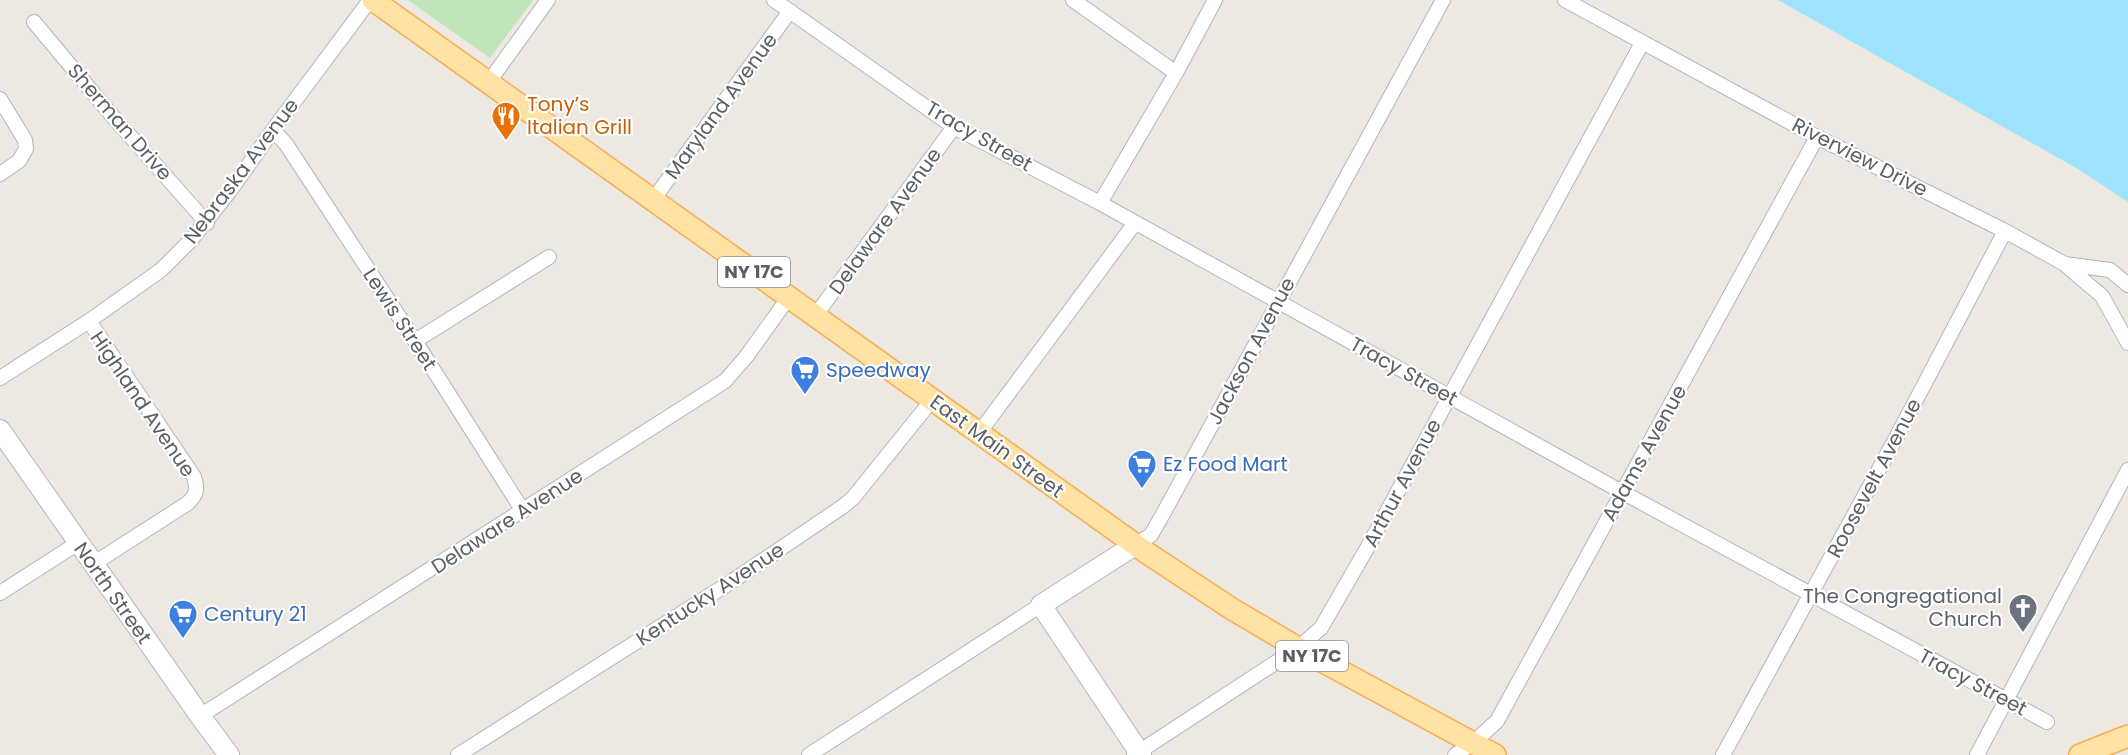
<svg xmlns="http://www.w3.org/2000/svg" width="2128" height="755" viewBox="0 0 2128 755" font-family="Poppins,sans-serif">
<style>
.green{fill:#c2e6bc}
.water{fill:#9fe4ff}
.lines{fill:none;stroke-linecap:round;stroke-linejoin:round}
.street-casing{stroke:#b2b5b9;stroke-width:16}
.secondary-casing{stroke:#b0b6b9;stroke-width:22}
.primary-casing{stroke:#f5ae52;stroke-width:24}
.street{stroke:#fff;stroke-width:14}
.secondary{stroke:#fff;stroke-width:20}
.primary{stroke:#ffe2a4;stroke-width:21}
.labels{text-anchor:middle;stroke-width:4.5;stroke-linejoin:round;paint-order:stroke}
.shield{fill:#fff;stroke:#8b8f91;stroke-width:1.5}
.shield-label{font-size:18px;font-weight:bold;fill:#595f62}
.food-label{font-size:20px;fill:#c56008;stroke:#fff;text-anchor:start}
.street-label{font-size:20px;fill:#595f62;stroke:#fff}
.shop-label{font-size:20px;fill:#366cbe;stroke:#fff;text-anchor:start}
.worship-label{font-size:20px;fill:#5b616d;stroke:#fff;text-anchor:end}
</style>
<rect width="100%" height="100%" fill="#ede8e1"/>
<path class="green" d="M408 0H533L490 58Z"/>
<path class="water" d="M1778 0H2128V202L2078 169Z"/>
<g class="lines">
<g class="street-casing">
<path id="street" d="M774 0 954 127 1100 203 1622 492 2047 722
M1073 0 1176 73
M1565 0 1817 137 2005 231 2063 263 2102 296 2128 343
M34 22 115 119 207 223
M488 83 548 0
M0 99 25 140 26 149 19 161 0 174
M273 130 286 144 415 341 523 511
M653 200 790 11
M1100 203 1176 73 1215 0
M2065 264 2110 270 2128 285
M815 316 954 127
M89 321 194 477C198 489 197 494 188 503L93 564
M415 341 549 257
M0 378 89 321 161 270 191 240 230 191 273 130 370 0
M979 433 1135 223
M1135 545 1151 535 1163 514 1443 0
M0 593 78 543
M200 716 725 381 746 357 789 297
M458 755 734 580 842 507 853 498 932 400
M809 755 1041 605
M1134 755 1298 648 1321 628 1366 550 1642 43
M1455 755 1473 743 1497 721 1817 137
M1723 755 1896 438 2005 231
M1977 755 2128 470"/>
</g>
<g class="secondary-casing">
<path id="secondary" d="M0 430 200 716 229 755
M1135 545 1041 605 1141 755"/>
</g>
<g class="primary-casing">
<path id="primary" d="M373 0 1147 553 1232 609 1298 648 1495 755
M2080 755 2128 736"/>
</g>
<use href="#street" class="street"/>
<use href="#secondary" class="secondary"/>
<use href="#primary" class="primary"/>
</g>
<defs>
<g id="restaurant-pin" transform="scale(1.5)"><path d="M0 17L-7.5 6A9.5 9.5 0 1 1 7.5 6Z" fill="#e8710a" stroke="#fff"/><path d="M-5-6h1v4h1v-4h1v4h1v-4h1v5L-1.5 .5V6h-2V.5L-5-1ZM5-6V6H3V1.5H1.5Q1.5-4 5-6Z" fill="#fff"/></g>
<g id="supermarket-pin" transform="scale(1.5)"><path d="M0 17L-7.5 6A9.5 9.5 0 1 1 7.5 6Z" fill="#3f7fe0" stroke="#fff"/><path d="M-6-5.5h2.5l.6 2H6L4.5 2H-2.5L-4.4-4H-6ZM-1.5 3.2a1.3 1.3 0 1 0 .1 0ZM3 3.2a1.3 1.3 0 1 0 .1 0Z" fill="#fff"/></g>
<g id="church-pin" transform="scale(1.5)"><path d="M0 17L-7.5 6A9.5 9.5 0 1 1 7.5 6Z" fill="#6b7280" stroke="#fff"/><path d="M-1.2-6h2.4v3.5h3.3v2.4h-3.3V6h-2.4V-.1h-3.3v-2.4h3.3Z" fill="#fff"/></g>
</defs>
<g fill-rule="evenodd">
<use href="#restaurant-pin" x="506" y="116"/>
<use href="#supermarket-pin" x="805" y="370"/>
<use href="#supermarket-pin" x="1142" y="464"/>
<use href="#church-pin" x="2023" y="608"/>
<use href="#supermarket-pin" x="183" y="614"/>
</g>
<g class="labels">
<g class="shield">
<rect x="718" y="257" width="72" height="30" rx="4.5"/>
<rect x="1276" y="641" width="72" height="30" rx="4.5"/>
</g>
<g class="shield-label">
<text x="754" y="278">NY 17C</text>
<text x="1312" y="662">NY 17C</text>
</g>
<g class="food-label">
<text x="527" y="111">Tony’s<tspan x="527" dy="23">Italian Grill</tspan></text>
</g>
<g class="street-label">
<text transform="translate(721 106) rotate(-54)" y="7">Maryland Avenue</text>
<text transform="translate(120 122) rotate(49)" y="7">Sherman Drive</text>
<text transform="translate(979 136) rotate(30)" y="7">Tracy Street</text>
<text transform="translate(1860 157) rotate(27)" y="7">Riverview Drive</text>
<text transform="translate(241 171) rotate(-53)" y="7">Nebraska Avenue</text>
<text transform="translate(885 221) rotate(-54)" y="7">Delaware Avenue</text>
<text transform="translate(400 319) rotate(57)" y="7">Lewis Street</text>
<text transform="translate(1251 351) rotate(-62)" y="7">Jackson Avenue</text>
<text transform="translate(1404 371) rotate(29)" y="7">Tracy Street</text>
<text transform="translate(143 404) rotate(56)" y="7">Highland Avenue</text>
<text transform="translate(997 446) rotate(36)" y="7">East Main Street</text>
<text transform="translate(1644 453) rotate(-61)" y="7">Adams Avenue</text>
<text transform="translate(1874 478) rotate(-62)" y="7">Roosevelt Avenue</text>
<text transform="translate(1402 483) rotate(-62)" y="7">Arthur Avenue</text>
<text transform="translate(507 521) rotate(-33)" y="7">Delaware Avenue</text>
<text transform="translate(113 593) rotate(55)" y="7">North Street</text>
<text transform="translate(710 594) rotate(-33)" y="7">Kentucky Avenue</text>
<text transform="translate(1973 682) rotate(28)" y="7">Tracy Street</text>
</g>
<g class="shop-label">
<text x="826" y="377">Speedway</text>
<text x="1163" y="471">Ez Food Mart</text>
<text x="204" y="621">Century 21</text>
</g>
<g class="worship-label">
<text x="2002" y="603">The Congregational<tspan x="2002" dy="23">Church</tspan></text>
</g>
</g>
</svg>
